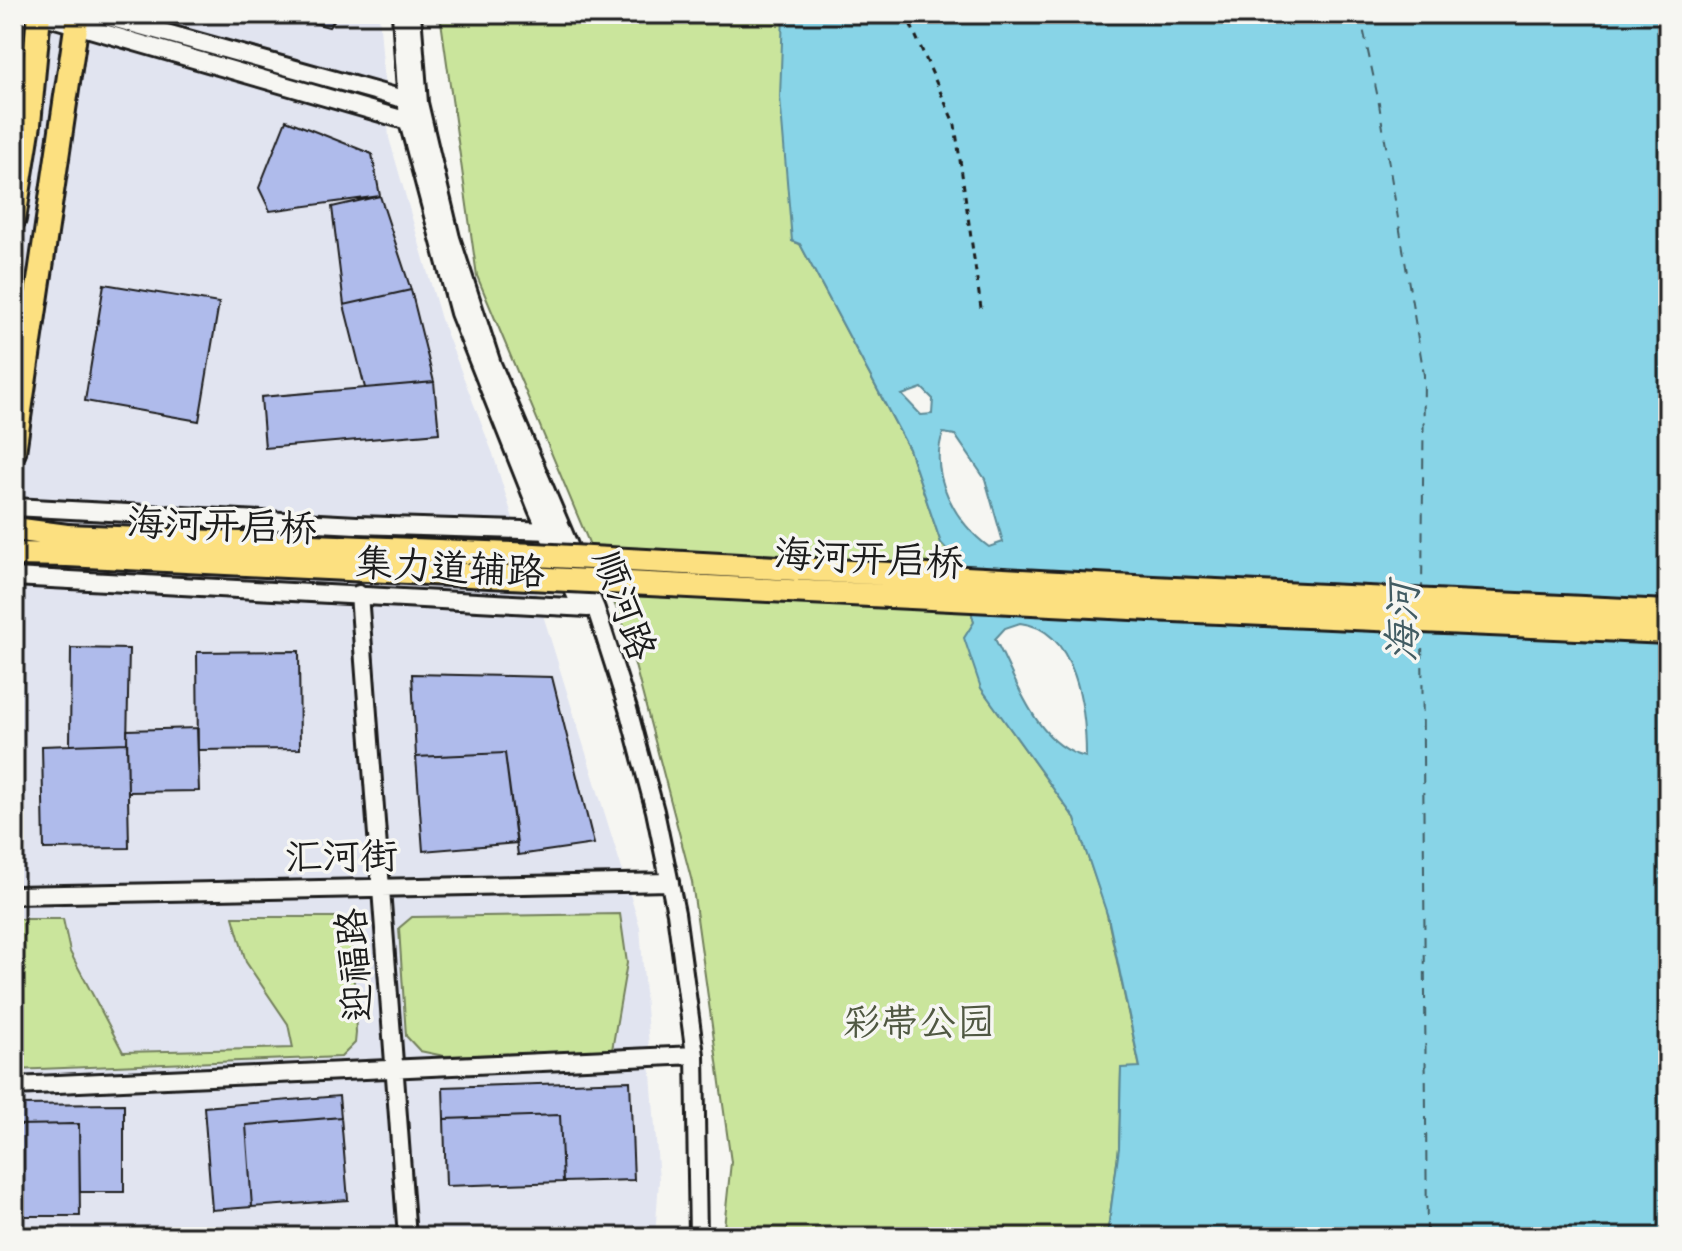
<svg xmlns="http://www.w3.org/2000/svg" width="1682" height="1251" viewBox="0 0 1682 1251" font-family="Caveat,'LXGW WenKai TC',sans-serif">
<style>
.built{fill:#e1e4f0}
.green{fill:#cae59c;stroke:#73805c;stroke-width:2}
.water{fill:#88d4e7;stroke:#5d8a96;stroke-width:2;fill-rule:evenodd}
.lines{fill:none;stroke-linecap:round;stroke-linejoin:round}
.ferry{stroke:#425c63;stroke-width:2;stroke-dasharray:10 8;stroke-linecap:butt}
.building{fill:#afbbeb;stroke:#1c1c1c;stroke-width:2}
.minor-casing{stroke:#1c1c1c;stroke-width:22}
.major-casing{stroke:#1c1c1c;stroke-width:28}
.path{stroke:#1c1c1c;stroke-width:3;stroke-dasharray:6 6;stroke-linecap:butt}
.minor{stroke:#f6f6f2;stroke-width:16}
.major{stroke:#fce080;stroke-width:22}
.major-bridge-casing{stroke:#1c1c1c;stroke-width:28;stroke-linecap:butt}
.major-bridge{stroke:#fce080;stroke-width:22}
.labels{text-anchor:middle;stroke-width:7;stroke-linejoin:round;paint-order:stroke}
.street-label{font-size:38px;fill:#1c1c1c;stroke:#f6f6f2}
.park-label{font-size:38px;fill:#505842;stroke:#f6f6f2}
.water-label{font-size:40px;font-style:italic;fill:#425c63;stroke:#f6f6f2}
</style>
<rect width="100%" height="100%" fill="#f6f6f2"/>
<filter id="ink" filterUnits="userSpaceOnUse"><feTurbulence type="fractalNoise" baseFrequency=".0125" numOctaves="2"/><feDisplacementMap in="SourceGraphic" scale="16" xChannelSelector="R" yChannelSelector="G"/><feConvolveMatrix kernelMatrix="1 2 1 2 8 2 1 2 1" color-interpolation-filters="sRGB"/></filter>
<g filter="url(#ink)">
<path class="built" d="M14 14H379L389 138 441 319 493 454 640 927 659 1180 655 1237H14Z"/>
<path class="green" d="M440 14H834L792 241 800 244 909 449 941 543 958 562 974 622 981 688 1075 819 1106 910 1140 1068 1121 1069 1119 1148 1107 1237H723L731 1162 692 882 626 631 477 276Z
M620 914 627 963 612 1050 444 1056 420 1051 406 1036 399 928 412 917Z
M233 917H336L352 933 356 1033 355 1043 341 1057 14 1070V919H63L70 952 123 1052 293 1048 288 1024 246 962Z"/>
<path class="water" d="M783 14H1668V1237H1107L1119 1148 1121 1068 1140 1067 1108 917 1075 819 981 688 964 638 974 622 958 562 941 543 909 449 800 244 792 241 780 97ZM922 388 933 399 932 414 921 415 902 395ZM943 433 955 435 985 479 1003 542 989 547C956 523 928 475 943 433ZM1020 623C1077 629 1086 710 1086 757 1036 746 1016 679 995 639L1005 628Z"/>
<g class="lines">
<path class="ferry" d="M1360 14 1378 98 1424 375 1422 592
M1422 630 1427 1237"/>
</g>
<path class="building" d="M281 14H339L329 27Z
M286 120 372 154 380 196 270 211 259 188Z
M380 196 411 290 344 305 332 207Z
M104 284 219 303 199 421 85 401Z
M411 290 434 382 365 388 344 305Z
M434 382 439 433 265 448 261 397Z
M71 648 129 649 127 743 70 745Z
M299 651 300 749 198 750 197 652Z
M412 674 552 677 594 844 518 855 505 753 416 757Z
M197 728 199 791 128 792 127 730Z
M127 743 129 848 44 849 42 746Z
M505 753 517 843 423 851 416 757Z
M630 1081 634 1180 563 1182 560 1115 444 1119 443 1087Z
M339 1096 341 1117 246 1125 252 1207 212 1210 204 1107Z
M124 1104V1192H80L79 1124 14 1125V1105Z
M560 1115 563 1182 446 1186 444 1119Z
M341 1117 348 1200 252 1207 246 1125Z
M79 1124 80 1216H14V1125Z"/>
<g class="lines">
<g class="minor-casing">
<path id="minor" d="M38 14 415 123
M98 14 414 102
M401 14 408 122 459 313 537 509 581 607
M412 14 419 103 451 238 492 364 596 609 628 709 655 811 676 913 695 1055 698 1237
M14 507 357 525 553 531
M14 577 588 608
M359 594 407 1237
M14 895 670 882
M14 1086 695 1055"/>
</g>
<g class="major-casing">
<path id="major" d="M14 219 29 124 39 14
M14 452 78 14
M14 529 67 536
M14 554 67 555
M1153 588 1668 612
M1151 609 1668 632"/>
</g>
<path class="path" d="M906 14 955 125 981 308"/>
<use href="#minor" class="minor"/>
<use href="#major" class="major"/>
<g class="major-bridge-casing">
<path id="major-bridge" d="M67 536 535 555 1153 588
M67 555 1151 609"/>
</g>
<use href="#major-bridge" class="major-bridge"/>
</g>
</g>
<g class="labels">
<g class="street-label">
<text transform="translate(222 525) rotate(2)" y="13">海河开启桥</text>
<text transform="translate(869 558) rotate(3)" y="13">海河开启桥</text>
<text transform="translate(450 567) rotate(3)" y="13">集力道辅路</text>
<text transform="translate(625 605) rotate(70)" y="13">顺河路</text>
<text transform="translate(341 856) rotate(-1)" y="13">汇河街</text>
<text transform="translate(354 965) rotate(-94)" y="13">迎福路</text>
</g>
<g class="park-label">
<text x="919" y="1035">彩带公园</text>
</g>
<g class="water-label">
<text transform="translate(1402 622) rotate(-89)" y="14">海河</text>
</g>
</g>
<rect width="1682" height="1251" fill="none" stroke="#f6f6f2" stroke-width="48"/>
<rect x="24" y="24" width="1634" height="1203" fill="none" stroke="#1c1c1c" stroke-width="3" filter="url(#ink)"/>
</svg>
